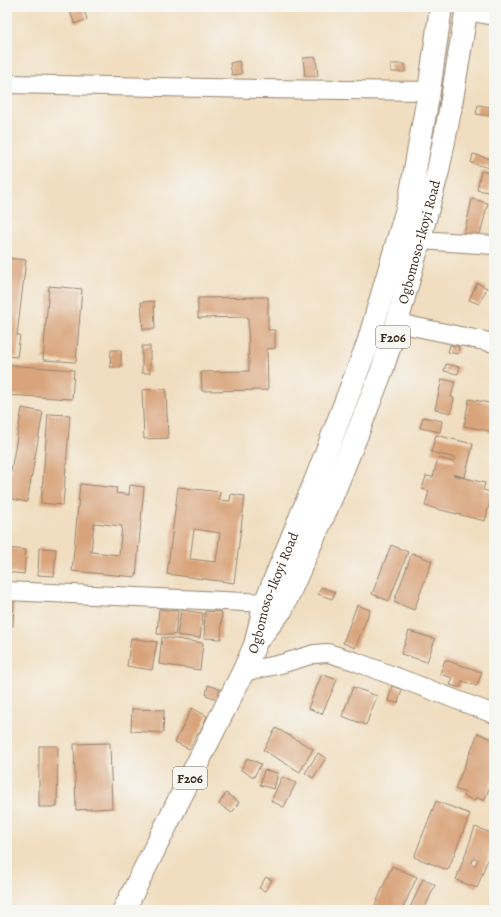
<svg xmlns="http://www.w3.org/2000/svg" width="501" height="917" viewBox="0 0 501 917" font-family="Alegreya,serif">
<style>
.building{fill:#d9a47b;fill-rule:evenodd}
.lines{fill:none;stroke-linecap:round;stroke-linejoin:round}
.minor-casing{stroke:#96846f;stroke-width:20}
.major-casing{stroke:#96846f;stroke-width:24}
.minor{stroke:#fff;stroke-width:18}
.major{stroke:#fff;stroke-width:22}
.labels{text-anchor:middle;stroke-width:3;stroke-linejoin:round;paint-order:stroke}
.shield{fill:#f6f6f2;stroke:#73675e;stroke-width:1}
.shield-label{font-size:13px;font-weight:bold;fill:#3b2a1e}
.street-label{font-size:14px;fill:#3b2a1e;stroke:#f6f6f2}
</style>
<rect width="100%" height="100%" fill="#f6f6f2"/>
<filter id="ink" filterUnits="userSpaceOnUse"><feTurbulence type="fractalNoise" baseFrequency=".025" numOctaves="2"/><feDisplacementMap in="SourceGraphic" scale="8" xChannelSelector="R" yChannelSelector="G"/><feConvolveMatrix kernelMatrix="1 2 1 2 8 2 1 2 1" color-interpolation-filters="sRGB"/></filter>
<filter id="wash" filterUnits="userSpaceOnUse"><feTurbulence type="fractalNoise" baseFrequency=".012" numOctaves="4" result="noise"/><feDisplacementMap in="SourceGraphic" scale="16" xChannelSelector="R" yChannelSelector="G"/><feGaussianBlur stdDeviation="0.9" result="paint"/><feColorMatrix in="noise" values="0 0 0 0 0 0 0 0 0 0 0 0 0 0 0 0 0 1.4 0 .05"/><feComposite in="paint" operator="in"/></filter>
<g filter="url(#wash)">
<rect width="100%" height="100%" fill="#f1dec0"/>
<g id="blocks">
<path class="building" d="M82 7H83L87 19 75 24 70 12Z
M337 7H345L346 9 337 10Z
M316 57 318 76H305L303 58Z
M239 61 242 74 232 75 230 63Z
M391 64H405V72H391Z
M478 105 492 107 491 116 476 114Z
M473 154 494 160V169L471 163Z
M481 171 492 173 489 192 477 190Z
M472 199 488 203 478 242 463 238Z
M493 224H494V235L492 234Z
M7 258 26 260 17 335H20L17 357 7 356Z
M477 283 487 288 479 304 469 300Z
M49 286 82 289 76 362 43 360Z
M268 297V330H275V348L267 349 268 390 202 391 201 372 249 371 248 317 198 318V298Z
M154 301 155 329H143L141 302Z
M450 345 459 347 458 354 448 352Z
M142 346H150V373H142Z
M111 350H121V367H110Z
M446 364 460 367 458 374 444 371Z
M7 365 74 370 72 399 7 395Z
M442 379 455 382 451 397 454 398 451 413 435 409Z
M166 389 168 438 144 439 142 390Z
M469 399 494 404V434L489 433V431L464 426Z
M22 408 43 412 27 502 7 498V494Z
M48 414 70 415 63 505 41 503Z
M423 417 442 421 440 432 420 428Z
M436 435 473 444 465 477 453 474V475L485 483 483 490 492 492 485 521 425 506 429 491 422 489 426 476 433 477 438 458 454 462 455 458 431 452Z
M80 484 117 488 116 493 129 495 130 485 144 487 136 577 72 571ZM94 523 122 526 119 555 91 552Z
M178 487 220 492 219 500 230 501 231 494 245 496 234 583 167 574ZM194 529 220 533 216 562 190 559Z
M391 545 408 552 389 601 372 594Z
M7 548 26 550 24 574 7 572Z
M39 548 56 549 54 576 38 575Z
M412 553 432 561 414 610 394 602Z
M321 587 335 592 332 599 318 594Z
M7 602H14L13 626H7Z
M357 605 370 610 355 648 343 643Z
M159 609 178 611 175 635 157 634Z
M181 610 203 613 200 638 177 635Z
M205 611 222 612 221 639 204 638Z
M409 631 435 639 427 662 401 654Z
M162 637 203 643 200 670 159 664Z
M131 638 157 642 152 670 127 666Z
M445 660 482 672 477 686 462 681 460 688 450 685 453 678 440 674Z
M322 674 337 680 322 714 308 708Z
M208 685 220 689 217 699 206 695Z
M392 686 402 689 398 703 388 701Z
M353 687 377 696 366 725 342 716Z
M192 708 207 716 199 734H197L189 749 175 742Z
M132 709 164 710 163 733 131 731Z
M276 728 313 749 300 772 263 750Z
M478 733 494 740V777L484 801 476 797 475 801 464 796 466 793 455 789Z
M110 743 112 808 76 810 74 744Z
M39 746H58L57 807H39Z
M318 753 326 758 313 778 305 773Z
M247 758 261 764 254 777 241 770Z
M264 770 278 773 274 789 260 785Z
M282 777 296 783 284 807 271 801Z
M226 793 239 802 232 813 219 804Z
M436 801 470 814 448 870 414 857Z
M475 827 494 834V842L477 888 456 880ZM474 858 478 859 475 866 471 864Z
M392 866 417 877 402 910H373Z
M266 877 272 880 265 891 259 888Z
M423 879 435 885 424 910H409Z"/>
</g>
</g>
<g filter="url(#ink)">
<use href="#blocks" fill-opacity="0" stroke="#96846f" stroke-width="1"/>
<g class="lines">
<g class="minor-casing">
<path id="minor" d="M467 11 494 16
M7 84 259 89 429 91
M420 240 494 245
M397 323 494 343
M7 591 265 603
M243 672 281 664 314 654 328 653 354 661 494 714"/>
</g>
<g class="major-casing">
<g id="major">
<path id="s1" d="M260 637 282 609 330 501 358 432 382 370 397 323 438 171 450 111 467 7"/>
<path id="s2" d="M124 910 243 672 255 645 265 603 316 479 368 343 410 198 429 91 441 7"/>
</g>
</g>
<use href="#minor" class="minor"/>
<use href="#major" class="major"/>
</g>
</g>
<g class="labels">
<g class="shield">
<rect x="376" y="326" width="34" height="22" rx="3"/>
<rect x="173" y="767" width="34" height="22" rx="3"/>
</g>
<g class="shield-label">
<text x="393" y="342">F206</text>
<text x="190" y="783">F206</text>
</g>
<g class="street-label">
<text dy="5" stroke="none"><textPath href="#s1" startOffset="428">Ogbomoso-Ikoyi Road</textPath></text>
<text dy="5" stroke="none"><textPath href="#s2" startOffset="351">Ogbomoso-Ikoyi Road</textPath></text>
</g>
</g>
<rect width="501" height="917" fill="none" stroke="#f6f6f2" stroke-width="24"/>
</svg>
